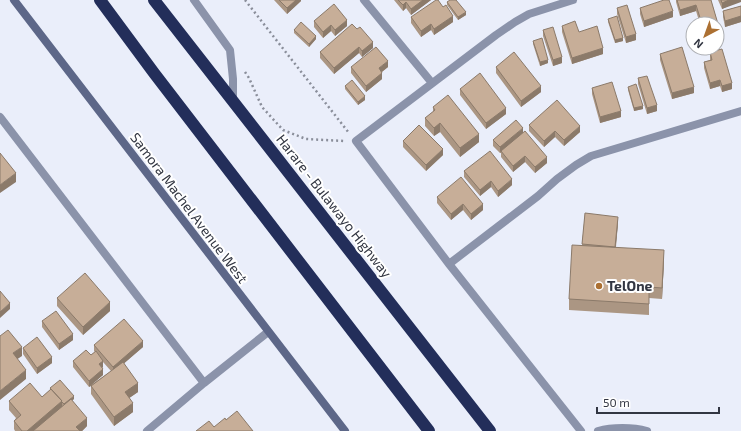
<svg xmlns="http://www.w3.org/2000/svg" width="741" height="431" viewBox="0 0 741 431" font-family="'Exo 2',sans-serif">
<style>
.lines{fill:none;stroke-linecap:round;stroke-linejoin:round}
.path{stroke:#8a8e9a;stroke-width:2.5;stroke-dasharray:2 3;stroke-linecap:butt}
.lane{stroke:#8b93aa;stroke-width:8}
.street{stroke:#8b93aa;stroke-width:8}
.secondary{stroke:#5d6788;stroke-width:8}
.highway{stroke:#232e5a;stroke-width:12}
.wall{fill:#ab9683;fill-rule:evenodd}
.shaded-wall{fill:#8b7a6a}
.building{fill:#c7ae98;stroke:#8b7a6a}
.poi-dot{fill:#ac7032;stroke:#fff;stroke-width:1.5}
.labels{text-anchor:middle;stroke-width:4;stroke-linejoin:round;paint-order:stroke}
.street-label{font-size:14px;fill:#323642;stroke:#fff}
.poi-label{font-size:14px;font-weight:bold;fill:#323642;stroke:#fff;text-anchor:start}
</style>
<rect width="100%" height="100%" fill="#eaeefa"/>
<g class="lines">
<path class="path" d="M245 0 349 133
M245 72 249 78 262 107 283 130 306 139 344 141"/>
<path class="lane" d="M194 0 230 50 233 79V101"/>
<path class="street" d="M364 0 432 83
M573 0 529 14 515 22 496 35 356 141 449 264 581 431
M0 117 204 383
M449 264 538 196 557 179 576 165 591 156 741 111
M147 431 204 383 268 332
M598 431C612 427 633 427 647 431"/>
<path class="secondary" d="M14 0 345 431"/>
<path class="highway" d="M100 0 154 73 429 431
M154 0 490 431"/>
</g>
<path class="wall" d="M274 0H301V1L287 14Z
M394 0H431L411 15 406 8 403 11Z
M676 0H711L718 24V30H717V24H700L696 11 680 16 676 2Z
M718 0H741L722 9Z
M447 2 466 15 458 20 447 5Z
M741 6V22L725 27 723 17V11Z
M617 8 636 40 626 43 617 14Z
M640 8 673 17 644 27 640 14Z
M411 17 453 22 434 35 431 30 421 37 411 23Z
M608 19 623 41 615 43 608 22Z
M314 21 347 26 335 36 331 31 323 38 314 27Z
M562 26 579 32 603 54 572 64 562 32Z
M357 29 373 48 362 57 359 53 334 74 320 58V52Z
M294 30 316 39 309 47 294 33Z
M543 30 562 63 553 66 543 36Z
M533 41 548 63 540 66 533 44Z
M710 52 732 89 722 92 720 86 710 89 704 68V62L710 60Z
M660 54 694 93 672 99 660 60Z
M351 67H388L382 72V79L366 92 351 73Z
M496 67 541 92 521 107 496 73Z
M638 78 657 111 647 114 638 84Z
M345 86 365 100 358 105 345 89Z
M628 87 643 109 634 111 628 90Z
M592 88 621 117 600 123 592 94Z
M460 89 506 114 486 129 460 95Z
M433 107 479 142 460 157 440 132 434 136 425 126V118L433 112Z
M529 125 580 132 564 146 555 137 544 147 529 131Z
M523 132 547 163 535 173 525 162 513 172 501 157V153H500L493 146V140Z
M403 141 443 155 426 171 403 147Z
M464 171 512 185 498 197 491 187 480 196 464 177Z
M437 197 483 210 471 220 463 210 451 220 437 203Z
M585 213 618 223 616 247 664 261 662 299 649 298V315L569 310V299L582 245Z
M57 298 110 311 83 335 57 306Z
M42 321 73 340 59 350 42 327Z
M94 345 143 347 124 363 138 392 129 398 133 412 114 426 91 394V386L89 387 73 367V361L91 355 95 352 94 351ZM103 362 111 371 91 385 103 375 102 368 103 367Z
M23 348 52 363 37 374 23 354Z
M50 388 74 399 72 400 87 426 82 431H15L14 429V421L16 418 9 410V401L42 397 50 390Z"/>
<path class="shaded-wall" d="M296 0H301V1L287 14V8Z
M423 0H431L411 15V9Z
M729 0H741V2L722 9V3Z
M406 2V8L403 11V5Z
M696 5V11L680 16V10Z
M673 11V17L644 27V21Z
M466 12V15L458 20V17Z
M453 16V22L434 35V29Z
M741 16V22L725 27V21Z
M347 20V26L335 36V30Z
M431 24V30L421 37V31Z
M717 24H718V30H717Z
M331 25V31L323 38V32Z
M636 34V40L626 43V37Z
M316 36V39L309 47V44Z
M623 38V41L615 43V40Z
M373 42V48L362 57V51Z
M359 47V53L334 74V68Z
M603 48V54L572 64V58Z
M562 57V63L553 66V60Z
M548 60V63L540 66V62Z
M388 61V67L379 74V68Z
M382 73V79L366 92V86Z
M720 80V86L710 89V83Z
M732 83V89L722 92V86Z
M541 86V92L521 107V101Z
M694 87V93L672 99V93Z
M365 96V100L358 105V102Z
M657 105V111L647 114V108Z
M643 106V109L634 111V108Z
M506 108V114L486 129V123Z
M621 111V117L600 123V117Z
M440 123V132L434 136V128Z
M580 126V132L564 146V140Z
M523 128V134L501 151 500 153V147Z
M555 131V137L544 147V141Z
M479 134V142L460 157V148Z
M443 149V155L426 171V165Z
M525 156V162L513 172V166Z
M547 157V163L535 173V167Z
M16 173V182L0 193V185Z
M512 179V185L498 197V191Z
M491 181V187L480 196V190Z
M463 204V210L451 220V214Z
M483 204V210L471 220V214Z
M618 217V223L615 254V248Z
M664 250V261L662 299V288Z
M110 302V311L83 335V327Z
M10 303V309L0 318V312Z
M73 334V340L59 350V344Z
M143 341V347L113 373V367Z
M22 347V356L13 362V353Z
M52 357V363L37 374V368Z
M103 361V367L99 370V364Z
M103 369V375L89 387V381Z
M26 370V379L0 400V391Z
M138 383V392L125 401V392Z
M74 396V399L64 407V404Z
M62 401V410L37 431H27Z
M133 403V412L114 426V417Z
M87 418V426L82 431H76V427Z"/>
<path class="building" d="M279 0H296L287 8Z
M398 0H423L411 9 406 2 403 5Z
M436 0H438L443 7 446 5 453 16 434 29 431 24 421 31 411 17Z
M450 0H456L466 12 458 17 447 2Z
M664 0H669L673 11 644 21 640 8Z
M677 0H711L718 24H702L696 5 680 10Z
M721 0H729L722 3Z
M334 4 347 20 335 30 331 25 323 32 314 21Z
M627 5 636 34 626 37 617 8Z
M741 6V16L725 21 723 11Z
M617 16 623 38 615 40 608 19Z
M575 21 579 32 597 26 603 48 572 58 562 26Z
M301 22 316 36 309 44 294 30Z
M352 24 357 29 360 27 373 42 362 51 359 47 334 68 320 52Z
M553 27 562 57 553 60 543 30Z
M542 38 548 60 540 62 533 41Z
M376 47 388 61 379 68 382 73 366 86 351 67Z
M682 47 694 87 672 93 660 54Z
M722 49 732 83 722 86 720 80 710 83 704 62 712 60 710 52Z
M514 52 541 86 521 101 496 67Z
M480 73 506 108 486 123 460 89Z
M647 76 657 105 647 108 638 78Z
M352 80 365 96 358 102 345 86Z
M612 82 621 111 600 117 592 88Z
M636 84 643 106 634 108 628 87Z
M448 95 479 134 460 148 440 123 434 128 425 118 435 110 433 107Z
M557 100 580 126 564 140 555 131 544 141 529 125Z
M516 120 523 128 500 147 493 140Z
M419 125 443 149 426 165 403 141Z
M525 131 547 157 535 167 525 156 513 166 501 151Z
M490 151 512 179 498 191 491 181 480 190 464 171Z
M0 153 16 173 0 185Z
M461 177 483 204 471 214 463 204 451 214 437 197Z
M585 213 618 217 615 247 582 244Z
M572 245 664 250 662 288 649 287V304L569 299Z
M85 273 110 302 83 327 57 298Z
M0 291 10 303 0 312Z
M56 311 73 334 59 344 42 321Z
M124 319 143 341 113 367 94 345Z
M8 330 22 347 13 353 26 370 0 391V336Z
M37 337 52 357 37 368 23 348Z
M86 350 91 355 96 351 103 361 99 364 103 369 89 381 73 361Z
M123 362 138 383 125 392 133 403 114 417 91 386Z
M60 380 74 396 64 404 61 401H62L50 388Z
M30 383 42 397 51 389 62 401 27 431H22L14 421 21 415 9 401Z
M71 399 87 418 76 427 80 431H33Z
M237 411 253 431H196L209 421 214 427 225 418 226 420Z"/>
<circle class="poi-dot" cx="599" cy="286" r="4"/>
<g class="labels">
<g class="street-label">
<text transform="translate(334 206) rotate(52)" y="5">Harare - Bulawayo Highway</text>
<text transform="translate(189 208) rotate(53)" y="5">Samora Machel Avenue West</text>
</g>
<g class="poi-label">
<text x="607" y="291">TelOne</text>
</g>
</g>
<g transform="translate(705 36) rotate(221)"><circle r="19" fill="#ffffff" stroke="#adafb3"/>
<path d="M0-3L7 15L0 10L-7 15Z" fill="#ac7032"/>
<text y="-6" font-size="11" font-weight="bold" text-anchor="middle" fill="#323642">N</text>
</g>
<path d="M597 407v6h122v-6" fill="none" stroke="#323642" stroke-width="2"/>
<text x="603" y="407" font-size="12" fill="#323642" stroke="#ffffff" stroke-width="3" paint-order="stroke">50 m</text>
</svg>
